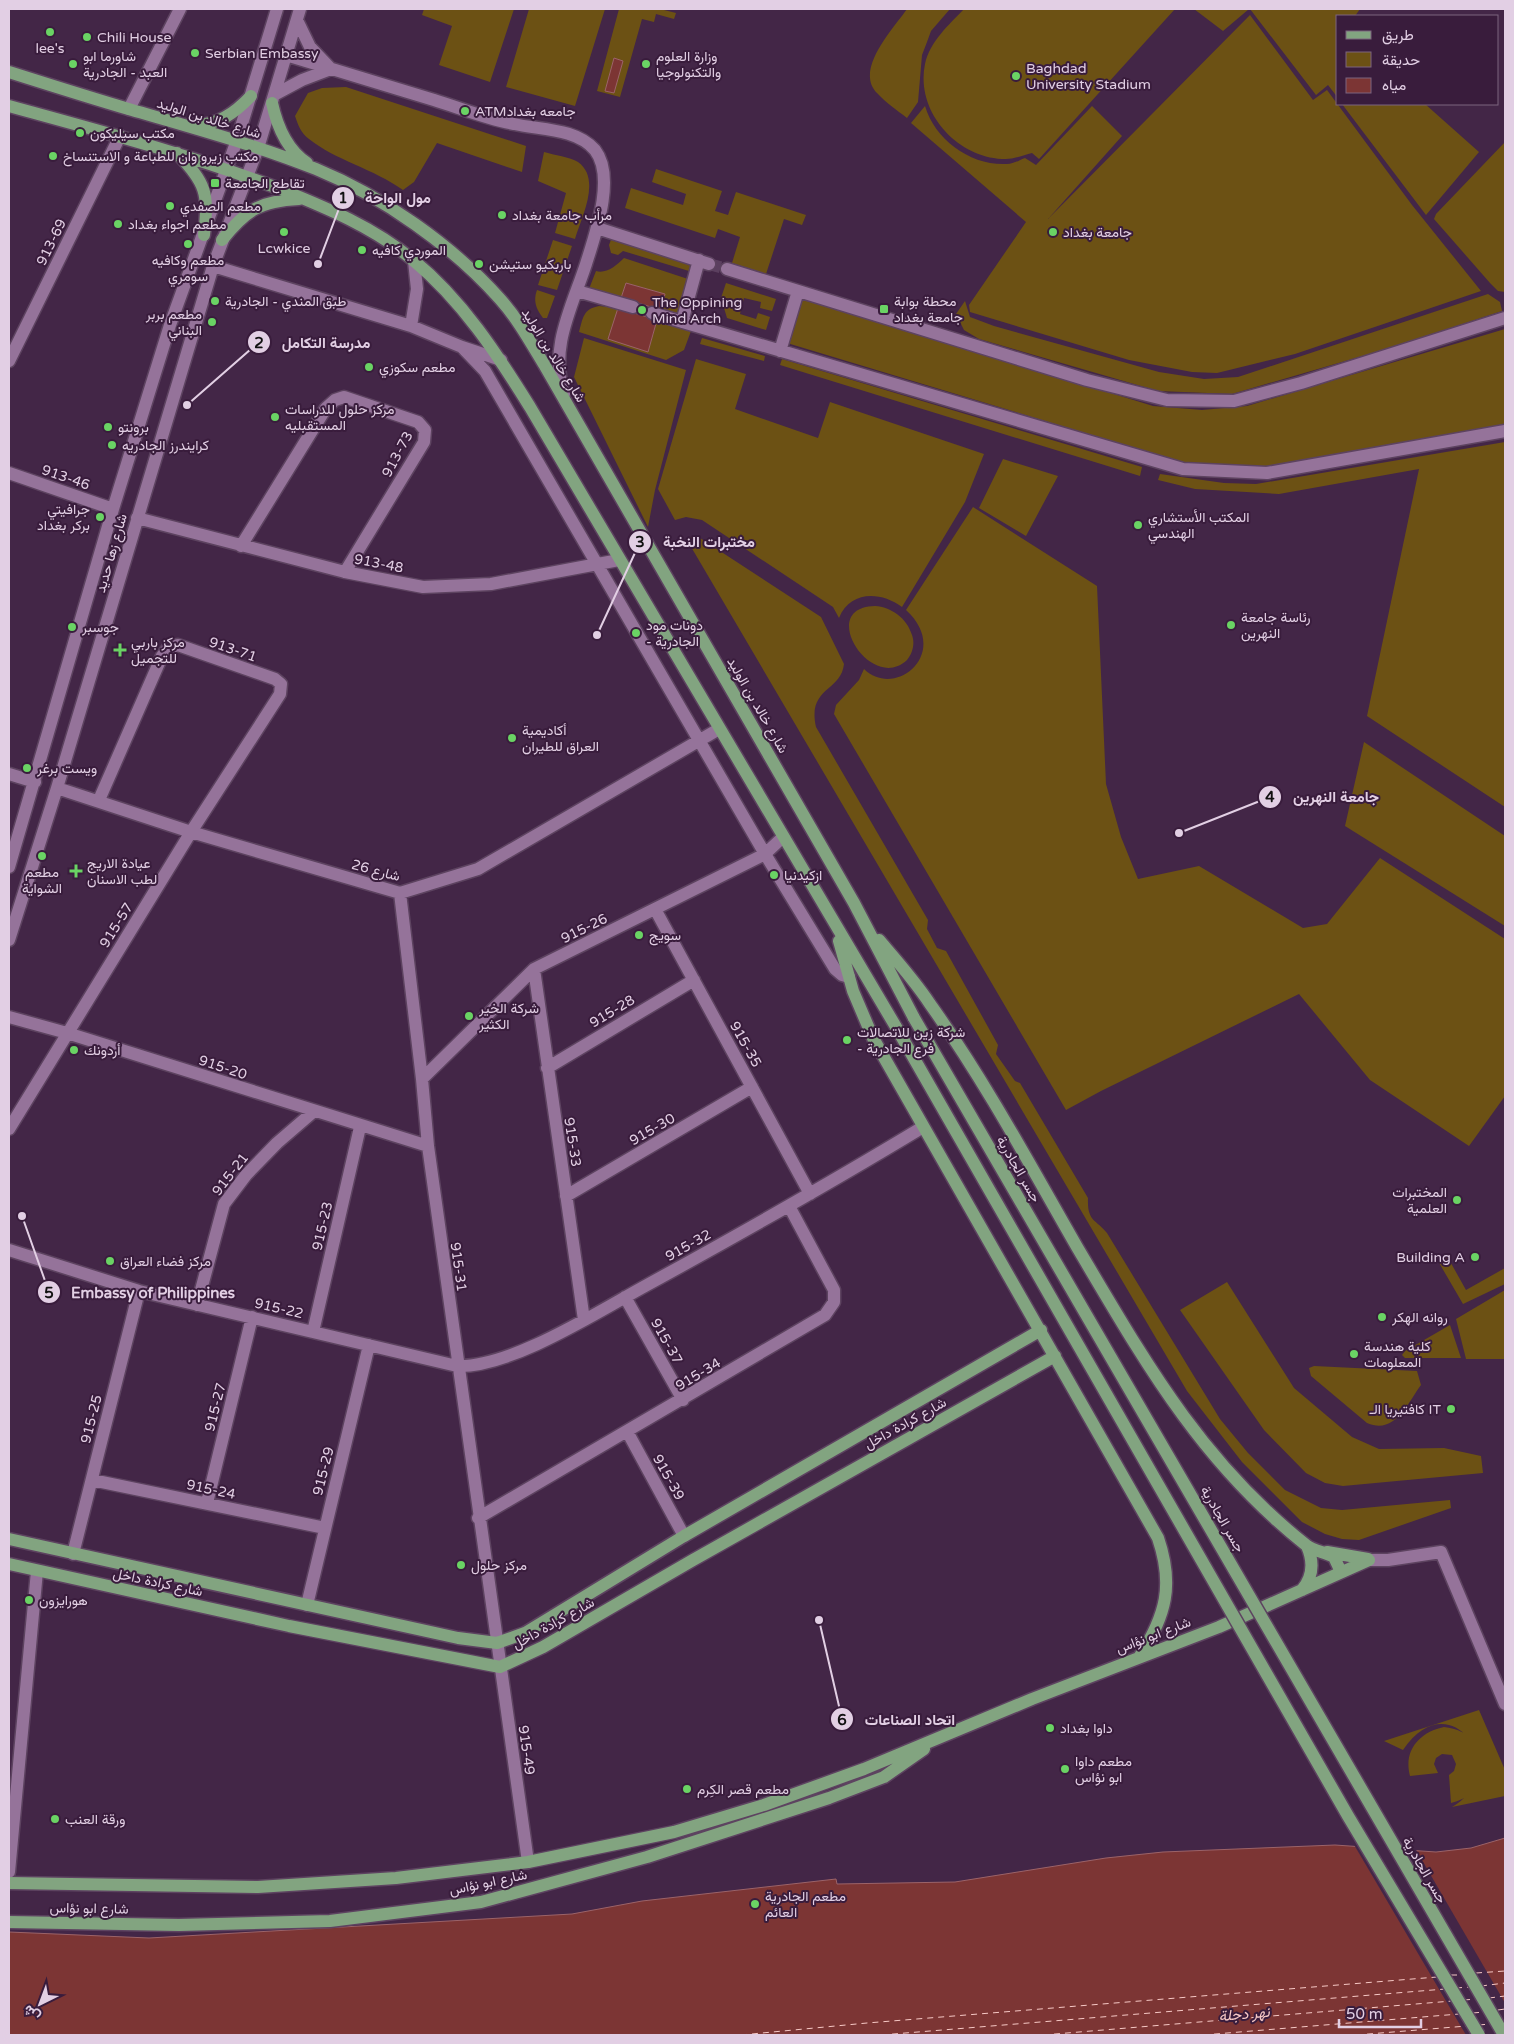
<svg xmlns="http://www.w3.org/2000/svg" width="1514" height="2044" viewBox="0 0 1514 2044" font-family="'Varela Round',Vazirmatn,sans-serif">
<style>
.green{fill:#6c5114}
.water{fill:#7c3534;stroke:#9b6369}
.pier{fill:#432647}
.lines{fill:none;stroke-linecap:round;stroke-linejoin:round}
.ferry{stroke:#f7c9c6;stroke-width:1;stroke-dasharray:6 5;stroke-linecap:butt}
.minor-tunnel{stroke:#5b3f5f;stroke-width:12;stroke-dasharray:12 6;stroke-linecap:butt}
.minor-casing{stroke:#5d4360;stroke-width:15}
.major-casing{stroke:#5d4360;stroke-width:15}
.minor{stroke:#95739a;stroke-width:12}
.major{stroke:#82a480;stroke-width:12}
.major-bridge-casing{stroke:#5d4360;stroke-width:15;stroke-linecap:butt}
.major-bridge{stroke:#82a480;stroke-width:12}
.poi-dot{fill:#6ad364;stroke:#391c3c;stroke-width:2}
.labels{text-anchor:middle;stroke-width:4;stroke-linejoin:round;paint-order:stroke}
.poi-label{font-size:14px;fill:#e2cfe4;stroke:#391c3c;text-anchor:start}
.street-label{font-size:14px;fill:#e2cfe4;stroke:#391c3c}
.water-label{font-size:15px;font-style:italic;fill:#f7c9c6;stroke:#391c3c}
.leader{fill:none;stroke:#e2cfe4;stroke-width:2}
.callout-dot{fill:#e2cfe4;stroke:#391c3c;stroke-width:2}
.mark-label{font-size:15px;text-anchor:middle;font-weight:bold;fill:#111}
.callout-label{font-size:15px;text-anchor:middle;font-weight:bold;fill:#e2cfe4;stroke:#391c3c;stroke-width:4;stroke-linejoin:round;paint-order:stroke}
</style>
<rect width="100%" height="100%" fill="#432647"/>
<path class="green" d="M424 9H514L490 82 439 65 452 26 422 15Z
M529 9H605L575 106 506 87Z
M619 9H660L676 13 674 19 656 14 654 22 642 19 620 97 597 91Z
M907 9H950L931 31 927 42 922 55 918 102 907 118C897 110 886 103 877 93 854 70 893 29 907 9Z
M964 9H1175L1039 159 1032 153C1024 155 1014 159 1006 159 958 159 915 112 925 64 930 41 949 25 964 9Z
M1194 9H1249L1223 31Z
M1250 9H1360L1355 16H1338V98L1328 85 1316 95Z
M1250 15 1313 100 1327 90 1412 205 1481 291 1295 354 1217 373 1192 372 1129 360 970 312 969 305 1026 222 911 123 925 106C935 140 971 166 1007 164 1013 164 1020 160 1025 158L1036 165 1092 106 1122 136 1048 219Z
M346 87 526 146 522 172 437 143 414 182 403 190C374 169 335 160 309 139 301 133 298 125 295 116L308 93 322 88Z
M1342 104H1425L1479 152 1426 215Z
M1505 142V292L1498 291 1490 283 1434 219 1436 214Z
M544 152C554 155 570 157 578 162 602 179 581 218 575 239L555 233 566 193 538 181Z
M656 169 722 191 715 211 728 215 736 192 806 215 802 225 784 219 766 274 732 263 740 237 718 229 715 238 625 208 631 188 683 205 686 194 652 182Z
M612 237 692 264 689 271 623 251 618 255 611 253 609 245Z
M553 240 572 246 557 290 538 285Z
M624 258 688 279 677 314 661 310 665 294 626 283 621 298 589 289 596 271C606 274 616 266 624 258Z
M726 283 776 299 772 311 760 308 761 302 744 298 740 314 756 319 758 313 770 317 766 330 727 318 721 298Z
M537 290 555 296 547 318H543C536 309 533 301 537 290Z
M1488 294 1500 302 1502 311 1390 348 1232 394 1158 391 979 339 964 330 956 314 965 301 970 317 994 326 1159 372 1204 379 1238 377Z
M802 298 1153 406 1202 410 1247 406 1505 329V426L1267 467 1184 463 787 343Z
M599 306 618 308 648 352 657 320 691 331 684 350 666 360 579 332C583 318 583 309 599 306Z
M584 338 686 370 655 490 648 527 574 377Z
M702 338 765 356 764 361 700 344Z
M696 359 746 374 735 409 818 438 830 402 984 454 965 502 902 607C880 591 850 591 839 618L833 607 702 520 686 517 675 520 658 489Z
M782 359 1142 467 1140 476 780 365Z
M1505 442V807L1367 716 1419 469 1279 494 1195 489 1158 480 1160 474 1224 483 1256 484Z
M1003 459 1058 476 1026 536 979 508Z
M973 507 1097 586 1106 784 1121 837 1138 879 1199 866 1303 928 1327 924 1380 858 1505 939V1096L1469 1146 1370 1080 1299 994 1101 1091 1066 1110 834 714 836 705 859 680 864 669C896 700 952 652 906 610Z
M689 537 700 538 821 617 844 664C841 692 807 687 816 727L928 920 927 929 937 948 946 951 998 1045 996 1054 1015 1081 1020 1083 1088 1198C1087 1222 1096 1219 1107 1233L1220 1419 1248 1453 1285 1490 1321 1508 1342 1510 1450 1500 1451 1508 1359 1540 1342 1539 1325 1534 1302 1522 1242 1462 1187 1391 687 540Z
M875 606C891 607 907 618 912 635 915 643 913 653 907 660 871 694 816 607 875 606Z
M1364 742 1505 836V926L1345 826Z
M1447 1256 1466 1290 1505 1268V1284L1463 1304 1438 1261Z
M1227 1282 1294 1388 1352 1437 1379 1449 1444 1448 1481 1456 1483 1473 1343 1486 1325 1483 1306 1473 1264 1430 1180 1310Z
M1505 1290V1359H1466L1456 1319Z
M1450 1325 1461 1358H1405L1402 1355 1405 1351Z
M1314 1366 1417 1371 1421 1385C1407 1404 1395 1435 1367 1423L1311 1376 1309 1368Z
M1479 1710 1505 1770V1796L1452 1807C1514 1772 1451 1679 1403 1750L1384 1741Z
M1444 1727C1493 1732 1499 1791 1451 1803L1449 1775 1454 1771 1456 1764 1452 1755 1442 1754 1436 1758 1434 1764 1438 1773 1410 1776C1403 1750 1420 1732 1444 1727Z"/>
<path class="water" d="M614 58 623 61 614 93 605 91Z
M626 283 665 294 661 310 621 298Z
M618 308 657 320 648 352 608 339Z
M1505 1838V2035H9V1932L149 1938 572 1914 642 1901 836 1879 837 1884 955 1882 1106 1858 1163 1852 1335 1845 1436 1852 1471 1848Z"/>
<path class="pier" d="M1353 1843 1415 1848 1505 2003V2035H1466Z"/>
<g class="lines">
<path class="ferry" d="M1476 1973 1505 1971
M1451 1975H1462
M1481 1986 1505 1983
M1456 1988 1470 1987
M1489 1998 1505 1996
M1464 2000 1477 1999
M1498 2010 1505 2009
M1473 2013 1484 2012
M1479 2025 1490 2024
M741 2035 867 2023 1437 1977
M881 2035 1445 1989
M1043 2035 1452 2001
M1203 2035 1459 2014
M1356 2035 1467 2026"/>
<path class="minor-tunnel" d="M709 264 727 269
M633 307 652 313"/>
<g class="minor-casing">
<path id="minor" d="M297 20 310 47 329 67
M286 55C336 70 385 85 434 100 460 108 487 119 514 124 540 130 576 128 595 150 616 177 595 235 586 264 572 307 549 348 564 394
M274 95 302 80 331 69
M129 109 180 9
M597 228 709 264
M213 266 411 326 462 347 501 360
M727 269 1087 380 1167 400 1234 401 1301 383 1505 318
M577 291 633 307
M652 313 1183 469 1267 473 1505 431
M682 322 699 260
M411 326 417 289 414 261
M462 347 485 371 765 854 835 969 842 975 849 977
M780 351 798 291
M9 361 120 136
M9 473 113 509
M137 518 345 572 423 587 491 584 619 560
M241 546 326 408 335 400 344 397 418 422 425 430 424 442 345 572
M9 774 35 782
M57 788 191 832 400 893 478 869 719 729
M9 867 113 509 170 325 237 140 277 9
M400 893 422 1079 428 1146 528 1862
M655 909 810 1194
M9 940 57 788 213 266 258 148 300 9
M534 969 584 1320
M9 1017 67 1033 428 1146
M547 1068 694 980
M422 1079 534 969 765 854 783 837
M9 1129 191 832 280 694 281 684 275 679 178 645 168 648 162 656 99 800
M566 1196 752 1087
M9 1250 139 1291 457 1366C511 1368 599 1311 647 1285 740 1234 832 1182 923 1127
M625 1297 683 1400
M197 1305 224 1204 246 1175 277 1143 313 1112
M313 1332 360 1127
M628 1433 684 1536
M92 1480 325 1528
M207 1503 252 1317
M478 1518 825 1315 834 1302V1290L789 1206
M73 1554 139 1291
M1369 1560H1388L1441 1552 1505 1704
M307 1605 369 1345
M9 1872 37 1571"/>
</g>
<g class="major-casing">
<path id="major" d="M9 72C50 85 91 98 132 110 194 128 256 145 316 169 382 196 453 246 500 299 518 319 531 343 545 366L854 903 914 1018
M272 103C277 126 286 149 307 163
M9 106C100 131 191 155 280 189 327 208 373 227 413 260 462 300 497 354 530 407L896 1027
M193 125C217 126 235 113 251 96
M177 153C206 184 209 192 204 235
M222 240C246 210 260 201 299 199
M879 940C897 961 915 981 930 1004 985 1081 1030 1165 1077 1247 1144 1360 1200 1461 1306 1545 1313 1551 1325 1552 1334 1557L1341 1572
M839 941 853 991 873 1038 1158 1538C1174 1585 1166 1615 1140 1656
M9 1539 458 1638 497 1643 525 1633 684 1536 1041 1330
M1327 1552 1368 1559
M9 1564 289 1626 500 1667 543 1647 693 1560 1055 1356
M1302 1590C1313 1577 1314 1562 1307 1546
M9 1883 258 1887 396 1878 528 1862 674 1832 764 1805 864 1769 1032 1699 1219 1627 1369 1560
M9 1922 179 1925 330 1921 481 1902 647 1857 829 1798 884 1777 924 1749"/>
</g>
<use href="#minor" class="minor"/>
<use href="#major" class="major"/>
<g class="major-bridge-casing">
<path id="major-bridge" d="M914 1018 1504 2035
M896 1027 1348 1816 1479 2035"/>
</g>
<use href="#major-bridge" class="major-bridge"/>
</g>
<g class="poi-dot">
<circle cx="50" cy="32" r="5"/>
<circle cx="87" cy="37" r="5"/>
<circle cx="195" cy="53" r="5"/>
<circle cx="73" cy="64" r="5"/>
<circle cx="646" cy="64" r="5"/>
<circle cx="1016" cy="76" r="5"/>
<circle cx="465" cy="111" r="5"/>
<circle cx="80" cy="133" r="5"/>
<circle cx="53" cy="156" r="5"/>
<rect x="210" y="178" width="10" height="10" rx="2.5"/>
<circle cx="170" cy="206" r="5"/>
<circle cx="502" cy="215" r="5"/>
<circle cx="118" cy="224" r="5"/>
<circle cx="284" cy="232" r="5"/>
<circle cx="1053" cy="232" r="5"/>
<circle cx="188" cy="244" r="5"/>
<circle cx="362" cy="250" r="5"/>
<circle cx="479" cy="264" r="5"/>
<circle cx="215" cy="301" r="5"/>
<rect x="879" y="304" width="10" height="10" rx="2.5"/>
<circle cx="642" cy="310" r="5"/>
<circle cx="212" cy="322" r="5"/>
<circle cx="369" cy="367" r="5"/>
<circle cx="275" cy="417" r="5"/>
<circle cx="108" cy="427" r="5"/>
<circle cx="112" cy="445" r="5"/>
<circle cx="100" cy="517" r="5"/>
<circle cx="1138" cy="525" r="5"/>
<circle cx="1231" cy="625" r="5"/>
<circle cx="72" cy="627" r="5"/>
<circle cx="636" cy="633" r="5"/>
<path d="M117.5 642.5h5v5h5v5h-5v5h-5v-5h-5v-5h5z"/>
<circle cx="512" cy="738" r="5"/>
<circle cx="27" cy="768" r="5"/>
<circle cx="42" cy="856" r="5"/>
<path d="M73.5 863.5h5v5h5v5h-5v5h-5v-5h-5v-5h5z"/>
<circle cx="774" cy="875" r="5"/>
<circle cx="639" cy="935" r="5"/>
<circle cx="469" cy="1016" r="5"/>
<circle cx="847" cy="1040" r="5"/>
<circle cx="74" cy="1050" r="5"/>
<circle cx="1457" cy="1200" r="5"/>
<circle cx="1475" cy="1257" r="5"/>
<circle cx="110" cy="1261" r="5"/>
<circle cx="1382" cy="1317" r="5"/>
<circle cx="1354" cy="1354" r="5"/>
<circle cx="1451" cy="1409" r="5"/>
<circle cx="461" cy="1565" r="5"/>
<circle cx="29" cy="1600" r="5"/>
<circle cx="1050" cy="1728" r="5"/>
<circle cx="1065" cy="1769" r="5"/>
<circle cx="687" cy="1789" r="5"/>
<circle cx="55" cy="1819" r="5"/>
<circle cx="755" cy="1904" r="5"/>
</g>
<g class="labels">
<g class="poi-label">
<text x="97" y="42">Chili House</text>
<text x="50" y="53" text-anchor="middle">lee's</text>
<text x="205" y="58">Serbian Embassy</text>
<text x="83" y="61">شاورما ابو<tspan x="83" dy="16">العبد - الجادرية</tspan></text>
<text x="656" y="61">وزارة العلوم<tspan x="656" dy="16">والتكنولوجيا</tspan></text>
<text x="1026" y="73">Baghdad<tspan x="1026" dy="16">University Stadium</tspan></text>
<text x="475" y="116">ATMجامعه بغداد</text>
<text x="90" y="138">مكتب سيليكون</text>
<text x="63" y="161">مكتب زيرو وان للطباعة و الاستنساخ</text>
<text x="225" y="188">تقاطع الجامعة</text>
<text x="180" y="211">مطعم الصفدي</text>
<text x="512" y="220">مرأب جامعة بغداد</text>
<text x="128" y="229">مطعم اجواء بغداد</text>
<text x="1063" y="237">جامعة بغداد</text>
<text x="284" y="253" text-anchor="middle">Lcwkice</text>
<text x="372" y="255">الموردي كافيه</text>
<text x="188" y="265" text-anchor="middle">مطعم وكافيه<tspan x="188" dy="16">سومري</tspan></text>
<text x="489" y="269">باربكيو ستيشن</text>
<text x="225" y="306">طبق المندي - الجادرية</text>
<text x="894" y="306">محطة بوابة<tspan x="894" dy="16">جامعة بغداد</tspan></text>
<text x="652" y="307">The Oppining<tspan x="652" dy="16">Mind Arch</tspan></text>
<text x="202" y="319" text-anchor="end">مطعم بربر<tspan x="202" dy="16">البناني</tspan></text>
<text x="379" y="372">مطعم سكوزي</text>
<text x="285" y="414">مركز حلول للدراسات<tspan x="285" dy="16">المستقبليه</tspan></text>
<text x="118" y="432">برونتو</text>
<text x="122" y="450">كرايندرز الجادريه</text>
<text x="90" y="514" text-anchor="end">جرافيتي<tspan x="90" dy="16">بركر بغداد</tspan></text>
<text x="1148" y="522">المكتب الأستشاري<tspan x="1148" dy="16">الهندسي</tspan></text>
<text x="1241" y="622">رئاسة جامعة<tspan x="1241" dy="16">النهرين</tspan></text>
<text x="646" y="630">دونات مود<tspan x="646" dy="16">- الجادرية</tspan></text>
<text x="82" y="632">جوسبر</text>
<text x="131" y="647">مركز باربي<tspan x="131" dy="16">للتجميل</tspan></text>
<text x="522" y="735">أكاديمية<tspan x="522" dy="16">العراق للطيران</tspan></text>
<text x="37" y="773">ويست برغر</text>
<text x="87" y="868">عيادة الاريج<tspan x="87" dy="16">لطب الاسنان</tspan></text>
<text x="42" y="877" text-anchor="middle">مطعم<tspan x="42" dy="16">الشواية</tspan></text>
<text x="784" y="880">ازكيدنيا</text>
<text x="649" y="940">سويج</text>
<text x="479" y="1013">شركة الخير<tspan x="479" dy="16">الكثير</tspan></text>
<text x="857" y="1037">شركة زين للاتصالات<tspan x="857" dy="16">- فرع الجادرية</tspan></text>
<text x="84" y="1055">أردونك</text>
<text x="1447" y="1197" text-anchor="end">المختبرات<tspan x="1447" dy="16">العلمية</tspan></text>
<text x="1465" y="1262" text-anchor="end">Building A</text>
<text x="120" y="1266">مركز فضاء العراق</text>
<text x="1392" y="1322">روانه الهكر</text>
<text x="1364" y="1351">كلية هندسة<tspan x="1364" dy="16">المعلومات</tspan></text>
<text x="1441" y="1414" text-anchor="end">كافتيريا الـ IT</text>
<text x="471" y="1570">مركز حلول</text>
<text x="39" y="1605">هورايزون</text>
<text x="1060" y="1733">داوا بغداد</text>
<text x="1075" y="1766">مطعم داوا<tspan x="1075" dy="16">ابو نؤاس</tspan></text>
<text x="697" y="1794">مطعم قصر الكِرم</text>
<text x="65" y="1824">ورقة العنب</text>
<text x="765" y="1901">مطعم الجادرية<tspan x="765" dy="16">العائم</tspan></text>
</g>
<g class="street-label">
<text transform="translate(209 118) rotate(17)" y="5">شارع خالد بن الوليد</text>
<text transform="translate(51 242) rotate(-64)" y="5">913-69</text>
<text transform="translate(554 355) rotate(58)" y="5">شارع خالد بن الوليد</text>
<text transform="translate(397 454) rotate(-62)" y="5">913-73</text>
<text transform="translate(66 477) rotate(19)" y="5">913-46</text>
<text transform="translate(111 553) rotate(-74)" y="5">شارع زها حديد</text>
<text transform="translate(379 563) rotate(11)" y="5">913-48</text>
<text transform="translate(233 649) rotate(19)" y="5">913-71</text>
<text transform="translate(758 705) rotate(60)" y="5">شارع خالد بن الوليد</text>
<text transform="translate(376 870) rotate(15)" y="5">شارع 26</text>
<text transform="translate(116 925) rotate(-58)" y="5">915-57</text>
<text transform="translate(584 928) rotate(-26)" y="5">915-26</text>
<text transform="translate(612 1011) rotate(-31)" y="5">915-28</text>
<text transform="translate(746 1044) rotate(61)" y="5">915-35</text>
<text transform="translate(223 1067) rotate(18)" y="5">915-20</text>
<text transform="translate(652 1129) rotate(-30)" y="5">915-30</text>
<text transform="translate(573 1142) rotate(81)" y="5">915-33</text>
<text transform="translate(1019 1169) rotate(60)" y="5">جسر الجادرية</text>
<text transform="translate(230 1174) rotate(-52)" y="5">915-21</text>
<text transform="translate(322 1226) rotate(-77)" y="5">915-23</text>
<text transform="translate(688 1245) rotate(-29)" y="5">915-32</text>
<text transform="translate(459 1267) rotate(82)" y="5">915-31</text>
<text transform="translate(279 1308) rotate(13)" y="5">915-22</text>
<text transform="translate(667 1341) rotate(61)" y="5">915-37</text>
<text transform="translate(698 1374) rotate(-31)" y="5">915-34</text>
<text transform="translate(215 1407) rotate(-76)" y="5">915-27</text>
<text transform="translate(91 1419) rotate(-76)" y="5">915-25</text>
<text transform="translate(905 1423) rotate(-29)" y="5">شارع كرادة داخل</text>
<text transform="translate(323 1471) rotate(-76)" y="5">915-29</text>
<text transform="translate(669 1477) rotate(61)" y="5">915-39</text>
<text transform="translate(211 1489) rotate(12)" y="5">915-24</text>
<text transform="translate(1223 1519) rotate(60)" y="5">جسر الجادرية</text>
<text transform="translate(158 1582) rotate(12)" y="5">شارع كرادة داخل</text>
<text transform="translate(553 1623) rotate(-29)" y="5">شارع كرادة داخل</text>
<text transform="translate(1153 1635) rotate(-21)" y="5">شارع ابو نؤاس</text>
<text transform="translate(527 1750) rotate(82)" y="5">915-49</text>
<text transform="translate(1425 1870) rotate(60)" y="5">جسر الجادرية</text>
<text transform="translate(488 1882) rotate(-12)" y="5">شارع ابو نؤاس</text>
<text transform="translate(89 1908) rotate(1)" y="5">شارع ابو نؤاس</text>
</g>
<g class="water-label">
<text transform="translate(1244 2014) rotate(-5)" y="5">نهر دجلة</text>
</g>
</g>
<path class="leader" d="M318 264L343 198M187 405L259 342M597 635L640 542M1179 833L1270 797M22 1216L49 1292M819 1620L842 1719"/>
<g class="callout-dot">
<circle cx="318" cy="264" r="5"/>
<circle cx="187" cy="405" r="5"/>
<circle cx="597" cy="635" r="5"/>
<circle cx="1179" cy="833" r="5"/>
<circle cx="22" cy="1216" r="5"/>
<circle cx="819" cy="1620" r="5"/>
<circle cx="343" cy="198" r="12"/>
<circle cx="259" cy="342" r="12"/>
<circle cx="640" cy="542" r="12"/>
<circle cx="1270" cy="797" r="12"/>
<circle cx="49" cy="1292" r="12"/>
<circle cx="842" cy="1719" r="12"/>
</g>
<g class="mark-label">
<text x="343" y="203">1</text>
<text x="259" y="348">2</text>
<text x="640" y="547">3</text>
<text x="1270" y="802">4</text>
<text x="49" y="1298">5</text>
<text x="842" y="1725">6</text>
</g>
<g class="callout-label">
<text x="398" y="203">مول الواحة</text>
<text x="326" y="348">مدرسة التكامل</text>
<text x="709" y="547">مختبرات النخبة</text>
<text x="1336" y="802">جامعة النهرين</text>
<text x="153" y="1298">Embassy of Philippines</text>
<text x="910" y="1725">اتحاد الصناعات</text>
</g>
<rect width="1514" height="2044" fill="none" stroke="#e2cfe4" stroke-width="20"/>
<rect x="1336" y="15" width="162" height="90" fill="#391c3c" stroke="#7d647f"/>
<rect x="1346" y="31" width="25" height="8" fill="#82a480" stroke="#7d647f"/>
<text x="1382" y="40" font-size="15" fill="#e2cfe4">طريق</text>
<rect x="1346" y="52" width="25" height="15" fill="#6c5114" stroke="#7d647f"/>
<text x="1382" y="65" font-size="15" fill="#e2cfe4">حديقة</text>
<rect x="1346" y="78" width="25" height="15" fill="#7c3534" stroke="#7d647f"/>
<text x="1382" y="90" font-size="15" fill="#e2cfe4">مياه</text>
<g transform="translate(40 2004) rotate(222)" stroke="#391c3c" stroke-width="4" paint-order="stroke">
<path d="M0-4L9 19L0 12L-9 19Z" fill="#e2cfe4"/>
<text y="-8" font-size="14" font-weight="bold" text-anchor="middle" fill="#e2cfe4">ش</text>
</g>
<path d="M1339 2019v8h82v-8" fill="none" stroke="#e2cfe4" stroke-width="2.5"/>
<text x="1346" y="2019" font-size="15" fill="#e2cfe4" stroke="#391c3c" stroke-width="4" paint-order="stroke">50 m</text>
</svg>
